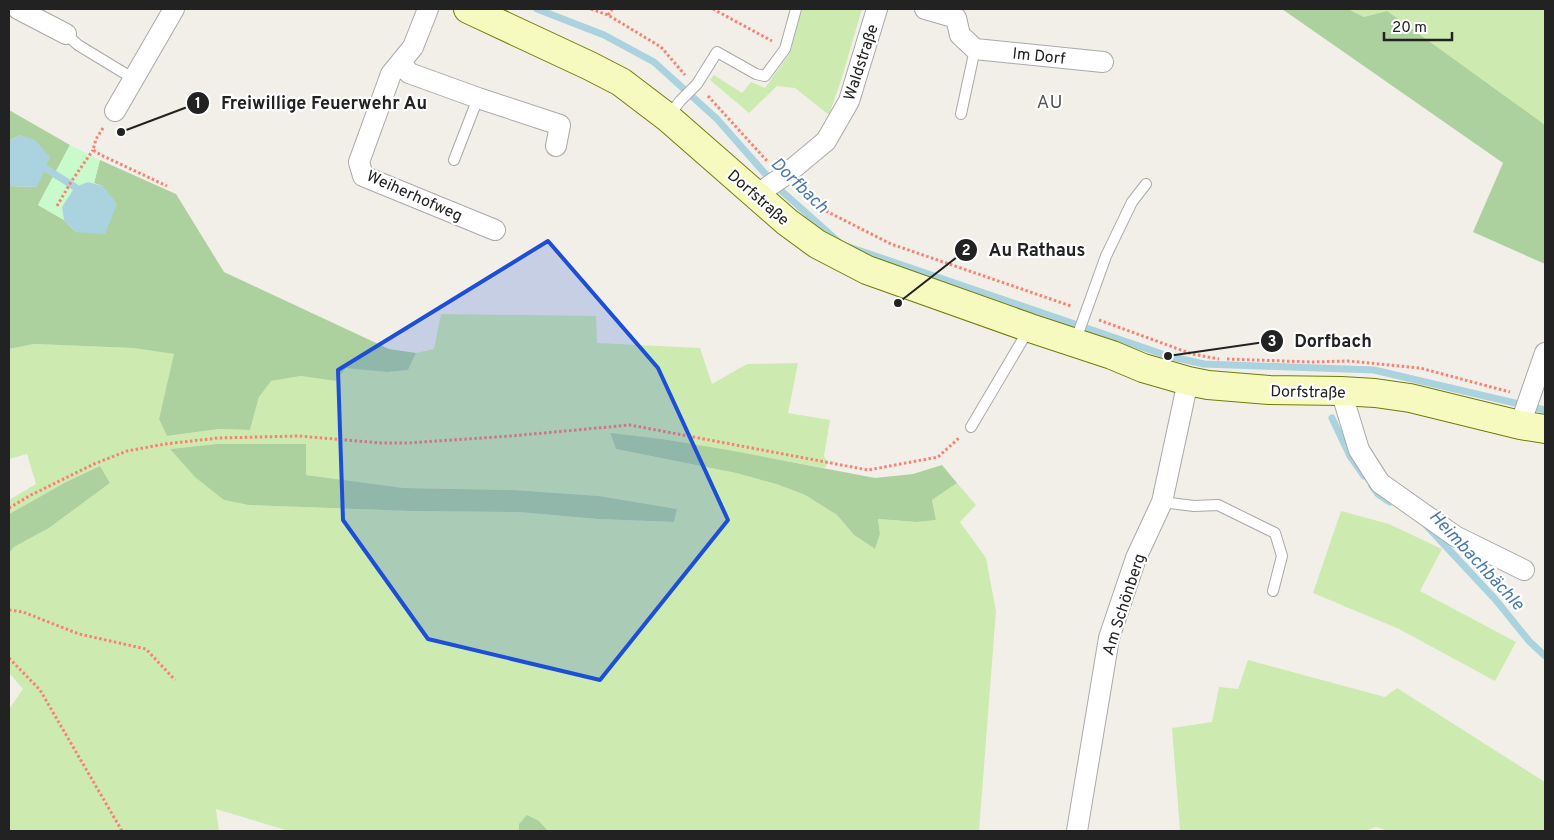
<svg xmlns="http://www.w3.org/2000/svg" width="1554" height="840" viewBox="0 0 1554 840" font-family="Overpass,sans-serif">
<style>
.grass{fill:#cdebb0;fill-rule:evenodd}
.forest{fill:#add19e}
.park{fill:#c8facc}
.water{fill:#aad3df}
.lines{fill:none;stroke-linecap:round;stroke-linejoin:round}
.stream{stroke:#aad3df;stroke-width:7}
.lane-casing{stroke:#a9a9a9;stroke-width:12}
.street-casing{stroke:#a9a9a9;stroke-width:22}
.secondary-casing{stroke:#707d05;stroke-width:30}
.path{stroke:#fa8072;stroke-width:3;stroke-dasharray:2.5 2.5;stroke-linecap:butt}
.lane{stroke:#fff;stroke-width:10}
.street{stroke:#fff;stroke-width:20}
.secondary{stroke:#f7fabf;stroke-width:28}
.marked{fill:#1d4ed8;fill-opacity:0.2;stroke:#1d4ed8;stroke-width:4;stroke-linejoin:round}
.labels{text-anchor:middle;stroke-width:4.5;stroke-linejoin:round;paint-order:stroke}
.street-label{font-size:16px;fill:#222;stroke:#fff}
.water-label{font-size:18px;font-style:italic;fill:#4a7aab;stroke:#fff}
.quarter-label{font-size:19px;letter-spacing:1px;fill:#555;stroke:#fff}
.leader{fill:none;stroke:#222;stroke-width:2}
.callout-dot{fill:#222;stroke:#fff;stroke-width:2}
.mark-label{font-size:15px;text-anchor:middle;font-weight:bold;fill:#fff}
.callout-label{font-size:18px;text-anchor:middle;font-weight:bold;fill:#222;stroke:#fff;stroke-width:4.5;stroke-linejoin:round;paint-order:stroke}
</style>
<rect width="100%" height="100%" fill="#f2efe9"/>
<path class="grass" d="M802 9H862L842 77 829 115 795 88 777 86 749 113 710 80 714 75 742 93 751 82 765 88 790 53Z
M1348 9H1545V125L1364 17Z
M441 314 596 316 597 343 700 348 712 384 747 364 798 363 788 413 830 420 824 456 828 462 825 468 662 439 610 434 616 449 736 473 776 484 805 495 837 515 854 535 875 549 880 534 878 519 917 522 936 520 932 500 957 483 976 505 960 522 986 558 996 611 979 831H289L216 809 219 831H9V709L23 689 9 673V553L14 547 49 528 110 483 100 466 66 482 9 514V500L36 484 27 454 9 459V349L34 344 133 348 175 354 159 419 168 436 219 429 250 430 259 397 270 381 301 376 335 381 346 367 387 372 408 370 416 353 434 349ZM216 444H306L305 475 404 488 514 490 599 496 677 509 674 522 598 519 519 512 411 511 249 505 170 449Z
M1341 511 1389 524 1442 549 1420 591 1516 642 1495 681 1399 629 1313 593Z
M1248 660 1385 697 1397 688 1545 782V827L1543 831H1389L1376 827 1365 831H1180L1172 728 1212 722 1219 687 1238 689Z"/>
<path class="forest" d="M1282 9H1348L1364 17 1387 11 1545 125V264L1473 232 1503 163Z
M9 110 70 145 38 205 64 220 76 232 103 186 94 183 100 160 176 194 224 272 389 349 416 353 408 370 387 372 346 368 335 381 301 376 271 381 259 397 250 430 219 429 167 436 159 419 174 354 133 348 34 344 9 349V186L37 187 20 135 9 141Z
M610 433 662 439 728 450 875 478 913 474 942 465 957 483 932 500 936 520 917 522 878 519 880 534 875 549 854 535 837 515 805 495 776 484 736 473 616 449Z
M216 444H306V475L404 488 514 490 599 496 677 509 674 522 598 519 519 512 411 511 249 505 224 500 195 477 170 449Z
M100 466 110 483 49 528 14 547 9 553V514L66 482Z
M527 815 539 821 548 831H519V824Z"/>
<path class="park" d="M70 145 100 160 94 183 88 182 62 207 64 220 38 205Z"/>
<path class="water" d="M20 135 35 140 50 157 37 187 9 186V141Z
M88 182 103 186 117 204 105 234 76 232 64 220 62 207 75 187Z"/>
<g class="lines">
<path class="stream" d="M537 9 604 35 654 62 717 119 776 186 840 243
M45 168 75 187
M849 247 1168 356 1204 364 1374 370 1545 410
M1332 418 1350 456 1364 476
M1372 486 1378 494 1390 502
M1426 525 1495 599 1529 641 1545 656"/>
<g class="lane-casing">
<path id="lane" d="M66 34 78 45 134 79
M961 114 975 49
M668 117 680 101 697 84 717 52 756 74 765 76 785 49 796 9
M454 160 478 98
M1075 342 1106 256 1132 202 1146 184
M971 427 1029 329
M1162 502 1194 506 1218 505 1275 533 1282 556 1273 591"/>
</g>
<g class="street-casing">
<path id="street" d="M18 9 66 34
M428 9 413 47 391 74 359 162 363 176 495 230
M925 9 956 18 960 35 975 49 1103 62
M401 62 409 73 478 98 560 125 556 146
M115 111 174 9
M756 195 784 176 826 141 849 101 877 9
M1341 391 1359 450 1380 483 1455 536 1524 570
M1520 425 1545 353
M1077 831 1109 638 1136 558 1162 502 1188 381"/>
</g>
<g class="secondary-casing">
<path id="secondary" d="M468 9 590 66 621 82 667 117 787 222 817 244 867 270 1030 328 1112 355 1143 368 1188 381 1208 385 1269 390 1341 391 1375 393 1410 398 1520 425 1545 429"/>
</g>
<path class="path" d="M591 9 608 15 661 47 685 75
M713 9 772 41
M608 15 612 9
M708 96 768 162
M103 128 96 139 93 150 101 155 167 186
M799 189 824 210 891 244 1071 306
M57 206 71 182 93 150
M1099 320 1192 354 1219 359
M1227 359 1311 362 1348 361 1420 368 1510 392
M9 508 31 495 94 464 127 451 165 444 218 438 299 436 381 443H407L511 436 630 425 868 470 938 457 960 437
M9 610 23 612 79 634 146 649 175 680
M9 658 40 690 122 831"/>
<use href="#lane" class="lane"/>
<use href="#street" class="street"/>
<use href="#secondary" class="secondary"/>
</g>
<path class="marked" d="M548 241 658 368 728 520 600 680 428 639 343 520 338 370Z"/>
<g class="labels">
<g class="street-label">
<text transform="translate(1039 55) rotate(6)" y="6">Im Dorf</text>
<text transform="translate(860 62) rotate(-72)" y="6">Waldstraße</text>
<text transform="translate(415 195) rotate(24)" y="6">Weiherhofweg</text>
<text transform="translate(759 197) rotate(41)" y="6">Dorfstraße</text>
<text transform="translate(1308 391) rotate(1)" y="6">Dorfstraße</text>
<text transform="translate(1123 604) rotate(-72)" y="6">Am Schönberg</text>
</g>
<g class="water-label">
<text transform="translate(800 185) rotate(44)" y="6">Dorfbach</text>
<text transform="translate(1477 560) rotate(47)" y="6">Heimbachbächle</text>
</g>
<g class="quarter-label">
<text x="1050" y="108">AU</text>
</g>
</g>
<path class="leader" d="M121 132L198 103M898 303L966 250M1168 356L1272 341"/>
<g class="callout-dot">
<circle cx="121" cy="132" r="5"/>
<circle cx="898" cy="303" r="5"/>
<circle cx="1168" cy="356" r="5"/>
<circle cx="198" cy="103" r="12"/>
<circle cx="966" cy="250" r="12"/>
<circle cx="1272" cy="341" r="12"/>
</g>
<g class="mark-label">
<text x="198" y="108">1</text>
<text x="966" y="255">2</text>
<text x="1272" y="346">3</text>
</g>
<g class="callout-label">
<text x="324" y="109">Freiwillige Feuerwehr Au</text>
<text x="1037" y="256">Au Rathaus</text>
<text x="1333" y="347">Dorfbach</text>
</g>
<rect width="1554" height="840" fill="none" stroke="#222222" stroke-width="20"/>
<path d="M1384 32v8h68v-8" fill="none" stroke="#222222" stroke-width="2.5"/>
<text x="1392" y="32" font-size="15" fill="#222222" stroke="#ffffff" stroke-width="4" paint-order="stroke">20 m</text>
</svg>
